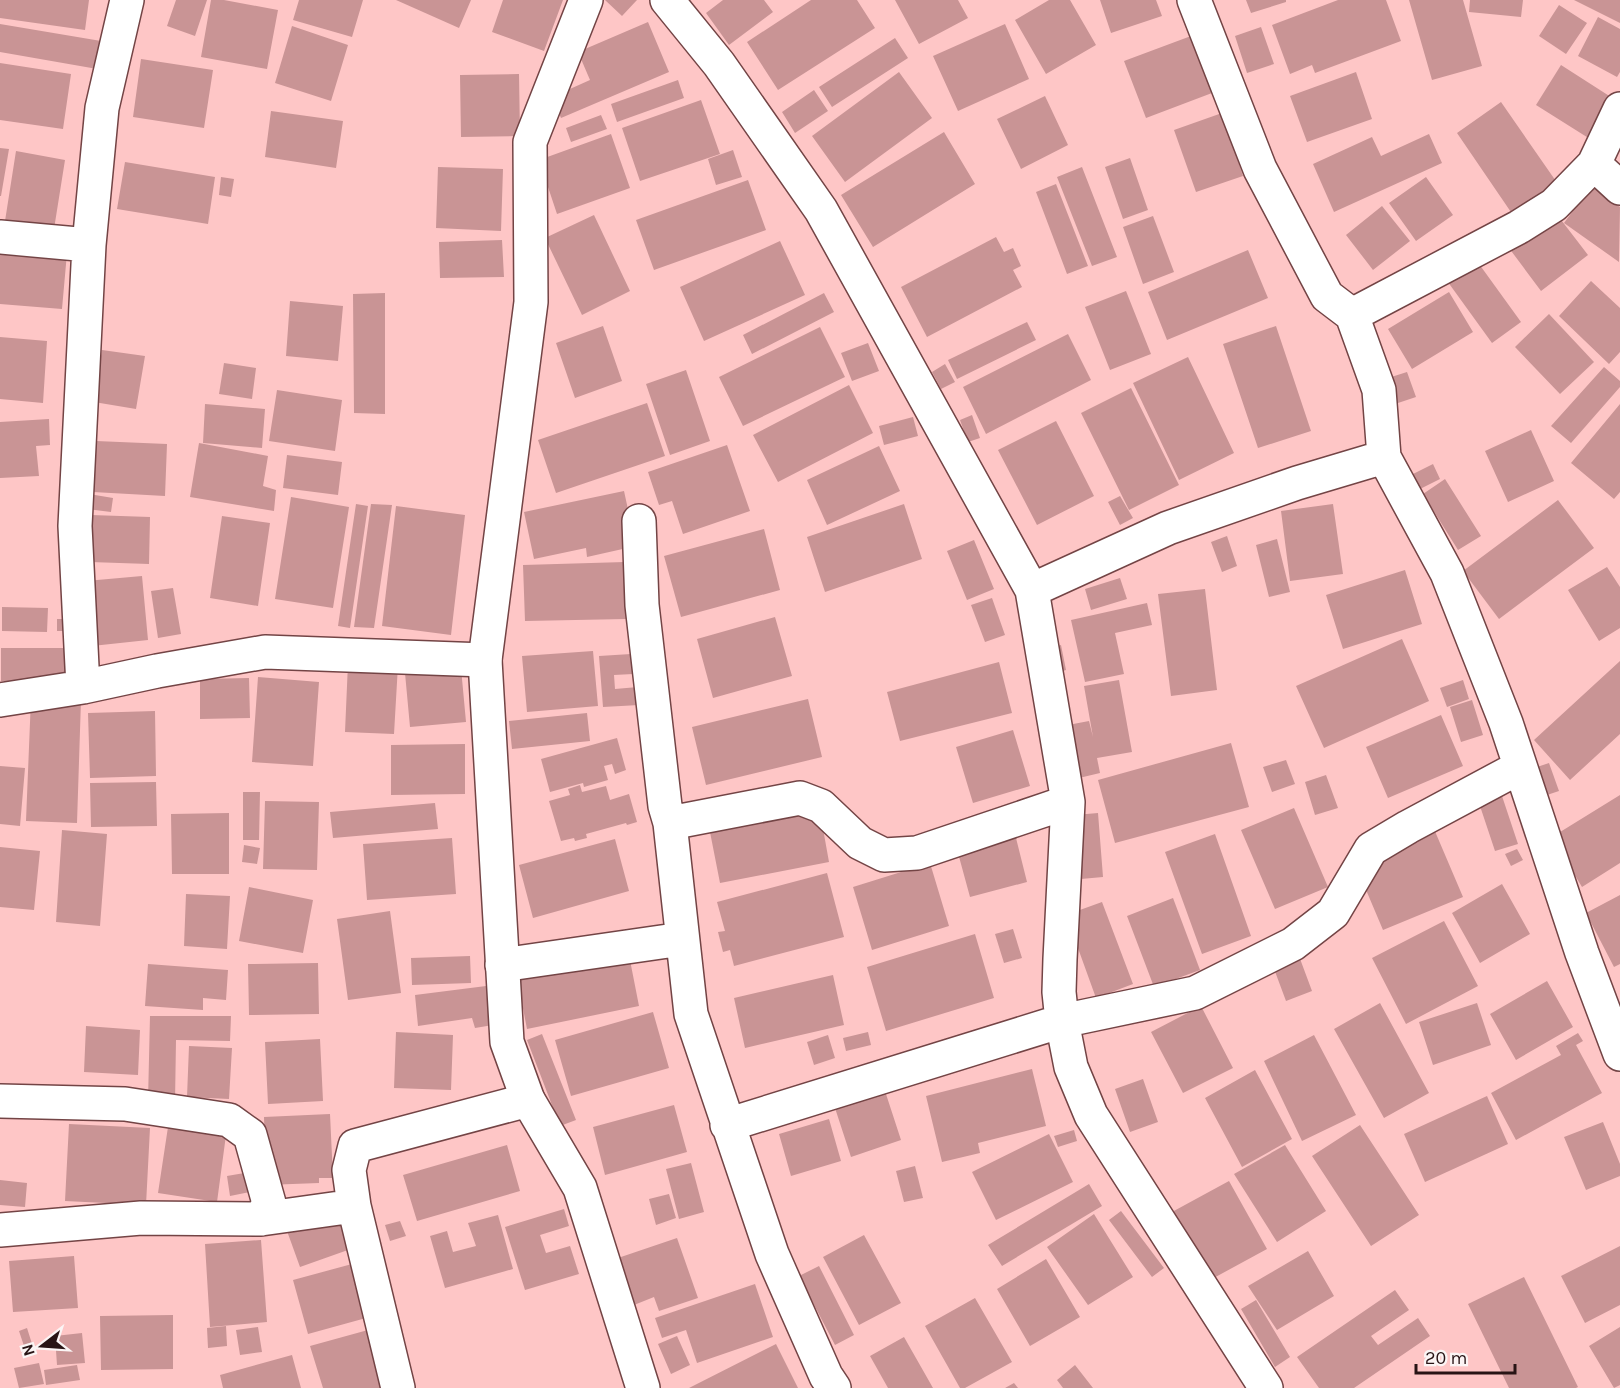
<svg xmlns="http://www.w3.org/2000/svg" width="1620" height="1388" viewBox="0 0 1620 1388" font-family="Karla,sans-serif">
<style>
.building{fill:#c99495}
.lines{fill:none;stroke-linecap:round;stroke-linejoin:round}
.minor-casing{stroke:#734445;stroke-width:36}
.tertiary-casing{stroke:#734445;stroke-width:36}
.minor{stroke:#fff;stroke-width:33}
.tertiary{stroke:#fff;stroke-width:33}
</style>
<rect width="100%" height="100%" fill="#fec6c6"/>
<path class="building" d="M0 0H89L85 30 0 18Z
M176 0H207L195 36 167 26Z
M211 0H224L278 10 267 69 201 57Z
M299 0H363L352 37 293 20Z
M396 0H471L459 28Z
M503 0H563L544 51 492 32Z
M605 0H637L622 16Z
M723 0H764L773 12 729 45 706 13Z
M811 0H857L875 28 778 90 747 42Z
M895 0H958L968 18 919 44Z
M1049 0H1070L1096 45 1046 74 1015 20Z
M1100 0H1156L1162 16 1111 33Z
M1246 0H1286V2L1251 13Z
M1338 0H1386L1401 41 1315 73 1312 65 1290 74 1272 25Z
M1409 0H1463L1482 66 1432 80Z
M1470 0H1523L1521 17 1469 12Z
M1574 0H1620V23Z
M1559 5 1587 23 1566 54 1539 36Z
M1598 17 1620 29V72L1617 77 1578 56Z
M648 22 669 72 561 118 552 97 590 80 578 52Z
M0 24 107 42 103 70 0 52Z
M1005 24 1029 79 958 111 933 56Z
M292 26 348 45 331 101 275 83Z
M1261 27 1274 64 1247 73 1235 36Z
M1191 36 1212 93 1146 118 1124 61Z
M895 38 908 58 832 107 819 87Z
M141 59 213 70 204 128 133 117Z
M0 63 71 74 63 129 0 120Z
M1561 65 1614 99 1590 139 1536 105Z
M899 72 932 118 845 182 812 136Z
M1356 72 1372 119 1307 142 1290 96Z
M519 74 520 136 461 137 460 75Z
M678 80 684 98 617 122 611 104Z
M814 90 828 111 795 133 782 112Z
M1045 96 1068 145 1021 169 997 119Z
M701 100 720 154 640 181 622 128Z
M1501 102 1560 187 1515 218 1457 133Z
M271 111 343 121 336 168 265 157Z
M1222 113 1243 176 1196 192 1174 130Z
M601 115 607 129 571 142 566 128Z
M944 132 975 184 873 247 841 195Z
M611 134 630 188 557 214 539 160Z
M1429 134 1442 163 1334 212 1313 164 1372 137 1381 156Z
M0 148 9 149 1 196H0Z
M733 150 742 177 716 185 708 159Z
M16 151 65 160 54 229 5 221Z
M1130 158 1148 210 1123 219 1105 167Z
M125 162 215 177 208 224 117 209Z
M438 167 503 169 501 231 436 228Z
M1082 167 1117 257 1092 266 1057 177Z
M221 177 234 179 231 197 219 195Z
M1426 177 1453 215 1416 241 1389 203Z
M748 180 766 230 654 270 636 220Z
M1056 184 1088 266 1067 274 1036 192Z
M1591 186 1620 207 1619 262 1564 223Z
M1382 206 1410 241 1373 270 1346 235Z
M1555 212 1588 255 1541 291 1509 248Z
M594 215 630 291 582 315 545 238Z
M1153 216 1174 272 1143 284 1123 227Z
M996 237 1004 252 1013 248 1021 266 1013 270 1022 287 927 337 901 287Z
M502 240 504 277 440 278 439 242Z
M780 241 805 295 704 341 680 287Z
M0 248 67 253 62 309 0 304Z
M1248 250 1268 298 1167 340 1148 292Z
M1474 257 1521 322 1492 343 1445 278Z
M1591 281 1620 308V352L1609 364 1559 316Z
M1126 291 1151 354 1110 370 1085 307Z
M1449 292 1473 332 1412 369 1388 329Z
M385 293V414L354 413 353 294Z
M824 293 834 312 752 354 743 335Z
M290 301 343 306 338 361 286 356Z
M1549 314 1594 362 1560 394 1515 347Z
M1027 322 1036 340 957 379 948 360Z
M603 326 622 381 575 398 556 343Z
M1276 326 1311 431 1258 448 1223 344Z
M820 327 845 377 743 426 719 377Z
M1068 334 1091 380 986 434 963 387Z
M0 337 47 341 43 403 0 399Z
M868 343 879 371 852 381 841 353Z
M102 350 145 356 136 409 94 402Z
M1188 357 1234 453 1179 480 1133 383Z
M224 363 256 368 252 399 219 394Z
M945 364 955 382 941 389 932 372Z
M1604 367 1620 381V387L1571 443 1551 426Z
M686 370 710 441 670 455 646 384Z
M1407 372 1416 397 1395 404 1385 379Z
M849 385 873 433 778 482 753 435Z
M1131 388 1179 485 1129 510 1081 413Z
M277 390 342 400 335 451 269 441Z
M647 403 665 456 556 493 538 440Z
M205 404 265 409 262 448 203 443Z
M1620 404V492L1614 499 1571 463Z
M972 415 980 438 968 442 960 420Z
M913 417 918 436 884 445 879 426Z
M49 419 50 445 36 446 39 476 0 478V422Z
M1056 421 1094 496 1037 525 998 450Z
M1531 430 1554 481 1508 502 1485 451Z
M96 441 167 444 165 496 93 492Z
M199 443 268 456 263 486 276 490 274 511 190 497Z
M727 445 750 511 683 534 672 501 659 505 648 472Z
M879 446 900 491 827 525 807 480Z
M287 455 342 462 338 495 283 488Z
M1433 464 1440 479 1418 490 1411 475Z
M1445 479 1481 536 1458 550 1423 494Z
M624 491 636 546 587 557 586 548 534 559 524 512Z
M89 494 113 498 111 512 87 509Z
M1120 496 1133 518 1120 525 1108 502Z
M291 497 349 507 333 608 275 599Z
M1558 500 1594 548 1499 619 1463 571Z
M356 504 368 506 350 628 338 626Z
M371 504 392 505 374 628 354 627Z
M904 504 922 559 825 592 807 537Z
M1333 504 1343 574 1290 581 1281 511Z
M396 506 465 515 451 635 382 626Z
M91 515 150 517 149 564 90 562Z
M222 516 270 523 258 606 210 598Z
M764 529 780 590 681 617 664 556Z
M1227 536 1237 566 1222 572 1211 542Z
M1277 539 1290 592 1269 597 1256 545Z
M974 540 994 589 967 600 947 551Z
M625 562 626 619 525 621 523 565Z
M1607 567 1620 587V628L1599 641 1568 590Z
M1405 570 1422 624 1343 649 1326 595Z
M142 576 148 640 92 646 86 581Z
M1120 578 1127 599 1091 610 1085 589Z
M173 588 181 634 158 638 151 591Z
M1205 589 1217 690 1171 696 1158 594Z
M992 598 1005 635 985 642 971 605Z
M1147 603 1152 625 1115 633 1124 674 1085 682 1071 620Z
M2 607 48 608 47 632 2 631Z
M775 617 792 676 713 698 697 639Z
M57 619H67V631H57Z
M1402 639 1429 701 1324 748 1296 686Z
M1061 645 1066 670 1054 674 1048 649Z
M1 648H66V681H1Z
M593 651 598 706 527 712 522 656Z
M631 654 633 674 614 675 615 689 638 687 639 705 603 707 599 656Z
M1620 661V734L1570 780 1534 740Z
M999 662 1012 713 900 741 887 692Z
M348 663 398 665 394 734 345 732Z
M461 668 466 722 410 727 405 673Z
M258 677 319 682 313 766 252 762Z
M249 678 250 718 200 719V679Z
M1119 680 1132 752 1097 758 1100 773 1079 778 1068 725 1089 721 1093 737 1084 686Z
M1463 680 1469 699 1447 707 1440 688Z
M31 698 81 700 77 823 26 821Z
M808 699 822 757 706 785 692 727Z
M1472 700 1483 735 1461 742 1450 707Z
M155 711 156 776 90 778 88 713Z
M587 713 590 741 512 749 509 721Z
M1441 715 1463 766 1388 798 1366 747Z
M1013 730 1030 786 973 803 956 747Z
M617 738 626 770 615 774 612 764 604 766 608 780 584 787 583 783 550 792 541 759Z
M1231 743 1249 807 1115 843 1098 780Z
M465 744V794L391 795V745Z
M1286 760 1295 784 1272 792 1263 767Z
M1549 763 1559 791 1544 796 1534 768Z
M0 766 25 768 20 826 0 824Z
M1326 775 1338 808 1315 815 1305 782Z
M156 782 157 826 91 827 90 783Z
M580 785 582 792 606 786 610 800 629 794 637 822 627 825 626 823 586 834 587 838 575 841 574 838 561 841 549 801 570 795 568 789Z
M1500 790 1518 844 1495 851 1477 797Z
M243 792H260L259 840H243Z
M1620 795V863L1582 887 1552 837Z
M265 801 319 802 317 870 263 869Z
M435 803 438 829 333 838 330 812Z
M1294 808 1328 887 1275 909 1241 830Z
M820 812 829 862 720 883 710 832Z
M229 813V874H172L171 814Z
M1098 813 1103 877 1081 879 1075 815Z
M1434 829 1463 897 1383 930 1361 878 1378 871 1372 855Z
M62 830 107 834 100 926 56 922Z
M1215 834 1251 936 1202 954 1165 852Z
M452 838 456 894 367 900 363 844Z
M1016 838 1027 882 970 897 958 853Z
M615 839 629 891 533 918 519 865Z
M244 845 260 848 257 864 242 862Z
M0 847 40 851 34 910 0 907Z
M1517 849 1523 860 1511 866 1505 854Z
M930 863 949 926 872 950 853 887Z
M827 873 844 937 734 966 730 950 723 952 718 932 725 931 717 902Z
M1502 884 1530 934 1480 963 1452 913Z
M249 887 313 900 303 953 239 941Z
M186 894 230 896 227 949 184 946Z
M1620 895V964L1614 967 1586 913Z
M1173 898 1200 970 1154 987 1127 916Z
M1102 902 1133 984 1096 998 1066 915Z
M390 911 401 993 348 1000 337 919Z
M1444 921 1478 986 1406 1024 1372 958Z
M1013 929 1022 958 1004 963 995 934Z
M975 934 994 998 886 1031 867 967Z
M1296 948 1312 991 1286 1001 1270 958Z
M628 950 639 1006 527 1029 516 972Z
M470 956 471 983 412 985 411 958Z
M318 963 319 1014 249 1015 248 964Z
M148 964 228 970 226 1000 203 998V1010L145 1006Z
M833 975 844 1025 745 1048 734 998Z
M1547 981 1573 1027 1516 1060 1490 1014Z
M494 985 499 1024 475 1028 472 1018 418 1026 415 995Z
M1380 1003 1429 1093 1384 1118 1334 1029Z
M1477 1003 1491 1045 1433 1065 1419 1022Z
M1201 1006 1233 1068 1183 1093 1151 1032Z
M653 1012 669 1068 571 1096 555 1040Z
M150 1016H231L230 1041 176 1040 175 1102 148 1101Z
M86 1026 140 1030 138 1075 84 1072Z
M396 1032 453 1035 451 1090 394 1088Z
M868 1032 871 1045 846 1051 843 1038Z
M1578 1033 1583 1041 1576 1045 1602 1093 1516 1140 1491 1093 1561 1055 1556 1046Z
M542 1034 576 1120 560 1126 527 1040Z
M828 1035 835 1058 814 1065 807 1042Z
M1314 1035 1356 1115 1302 1141 1264 1061Z
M320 1039 323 1101 268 1104 265 1042Z
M189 1046 232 1048 229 1099 187 1097Z
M1032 1069 1046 1126 978 1143 980 1153 942 1162 926 1096Z
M1255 1070 1292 1139 1242 1167 1205 1098Z
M1143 1079 1158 1122 1130 1132 1115 1089Z
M885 1091 901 1140 851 1157 835 1108Z
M1487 1096 1508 1144 1425 1182 1404 1134Z
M674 1105 687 1152 605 1175 593 1127Z
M330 1114 333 1178H319V1183L266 1185 264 1117Z
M829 1119 841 1161 791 1176 779 1134Z
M1603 1122 1620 1164V1176L1586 1190 1564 1137Z
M69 1124 150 1128 146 1205 65 1201Z
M1360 1125 1419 1215 1371 1246 1312 1156Z
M168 1127 226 1135 217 1202 158 1193Z
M1074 1130 1077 1141 1058 1147 1054 1136Z
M1049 1134 1073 1182 996 1220 972 1172Z
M507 1145 520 1191 417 1221 403 1175Z
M1285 1145 1326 1211 1277 1242 1234 1174Z
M691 1163 704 1212 679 1219 666 1169Z
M915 1166 923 1198 904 1202 896 1171Z
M256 1171 260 1190 230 1196 227 1176Z
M0 1180 27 1183 25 1207 0 1205Z
M1229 1181 1267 1249 1210 1280 1172 1212Z
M1089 1184 1102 1206 1002 1266 988 1245Z
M669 1194 676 1218 656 1225 649 1199Z
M348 1209 362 1245 300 1267 287 1231Z
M564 1209 569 1226 540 1235 546 1253 570 1246 579 1274 525 1290 505 1227Z
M1121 1211 1164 1268 1152 1277 1109 1220Z
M1094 1214 1133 1277 1088 1305 1047 1247Z
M498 1215 513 1269 445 1288 430 1236 447 1231 453 1252 476 1246 468 1223Z
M400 1221 406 1236 390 1241 385 1225Z
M864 1235 901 1303 859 1325 823 1257Z
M677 1238 698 1298 659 1311 654 1297 634 1305 618 1258Z
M261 1240 267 1322 210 1327 205 1244Z
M1620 1246V1305L1585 1323 1561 1276Z
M1308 1251 1334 1296 1277 1330 1248 1286Z
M74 1256 78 1308 13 1312 9 1261Z
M1046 1259 1080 1317 1030 1346 997 1289Z
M352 1264 366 1318 308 1334 293 1280Z
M819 1266 854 1335 835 1345 799 1276Z
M1524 1277 1578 1387 1576 1388H1509L1468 1304Z
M755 1284 773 1337 697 1363 686 1330 662 1338 655 1318Z
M1395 1290 1409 1310 1371 1336 1378 1345 1418 1318 1430 1336 1354 1388H1319L1297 1357Z
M975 1298 1012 1362 965 1388H960L925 1326Z
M1256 1300 1290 1357 1275 1367 1241 1309Z
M173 1315V1369L101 1370 100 1316Z
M226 1326 227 1346 208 1348 207 1328Z
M258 1327 262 1352 240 1355 236 1330Z
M1620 1327V1385L1614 1388 1589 1346Z
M27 1328 33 1347 25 1349 19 1331Z
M368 1330 382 1388H323L310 1346Z
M82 1333 85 1363 57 1365 55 1336Z
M677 1336 690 1365 671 1374 658 1344Z
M904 1337 933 1388H888L870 1356Z
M776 1344 798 1388H689Z
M292 1355 301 1388H223L220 1375Z
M39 1363 44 1384 19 1388 14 1368Z
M77 1365 80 1380 46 1385 44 1370Z
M1075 1365 1093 1388H1063L1057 1380Z
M1014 1383 1018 1388H1005Z"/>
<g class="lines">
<g class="minor-casing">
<path id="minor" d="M667 0 719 64 821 210 1032 590 1068 802 1060 959 1059 992 1062 1021 1071 1067 1091 1115 1266 1388
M1194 0 1260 169 1327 296 1352 315 1379 390 1384 457 1447 573 1506 723 1582 953 1620 1054
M1594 164 1620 188
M0 237 89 245
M1352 315 1519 227 1554 205 1594 164 1620 109
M639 521 642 605 665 806 670 823 691 1014 772 1254 826 1376 834 1388
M1032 590 1168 528 1297 483 1384 457
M83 687 75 526 89 245 102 108 127 0
M0 700 83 687 157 671 265 652 485 660
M670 823 800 798 821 806 860 843 884 855 917 853 1068 802
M502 965 682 939
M0 1101 125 1104 229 1120 250 1135 269 1203 261 1219
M727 1125 1062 1021 1195 993 1293 944 1333 913 1371 849 1408 827 1520 767
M0 1230 141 1218 261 1219 354 1206
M398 1388 354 1206 349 1170 355 1146 528 1100"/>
</g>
<g class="tertiary-casing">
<path id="tertiary" d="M586 0 530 142 531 302 485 660 507 1042 528 1100 580 1188 643 1388"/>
</g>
<use href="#minor" class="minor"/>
<use href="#tertiary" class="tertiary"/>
</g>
<g transform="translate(42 1346) rotate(253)" stroke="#fbf5f5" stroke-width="4.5" paint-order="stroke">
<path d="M0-4.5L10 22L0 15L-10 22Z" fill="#281415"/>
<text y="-9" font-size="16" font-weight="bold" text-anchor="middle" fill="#281415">N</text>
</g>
<path d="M1416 1364v9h99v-9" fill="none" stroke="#281415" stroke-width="3"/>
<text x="1425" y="1364" font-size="18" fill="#281415" stroke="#fbf5f5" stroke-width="4.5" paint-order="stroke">20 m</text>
</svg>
